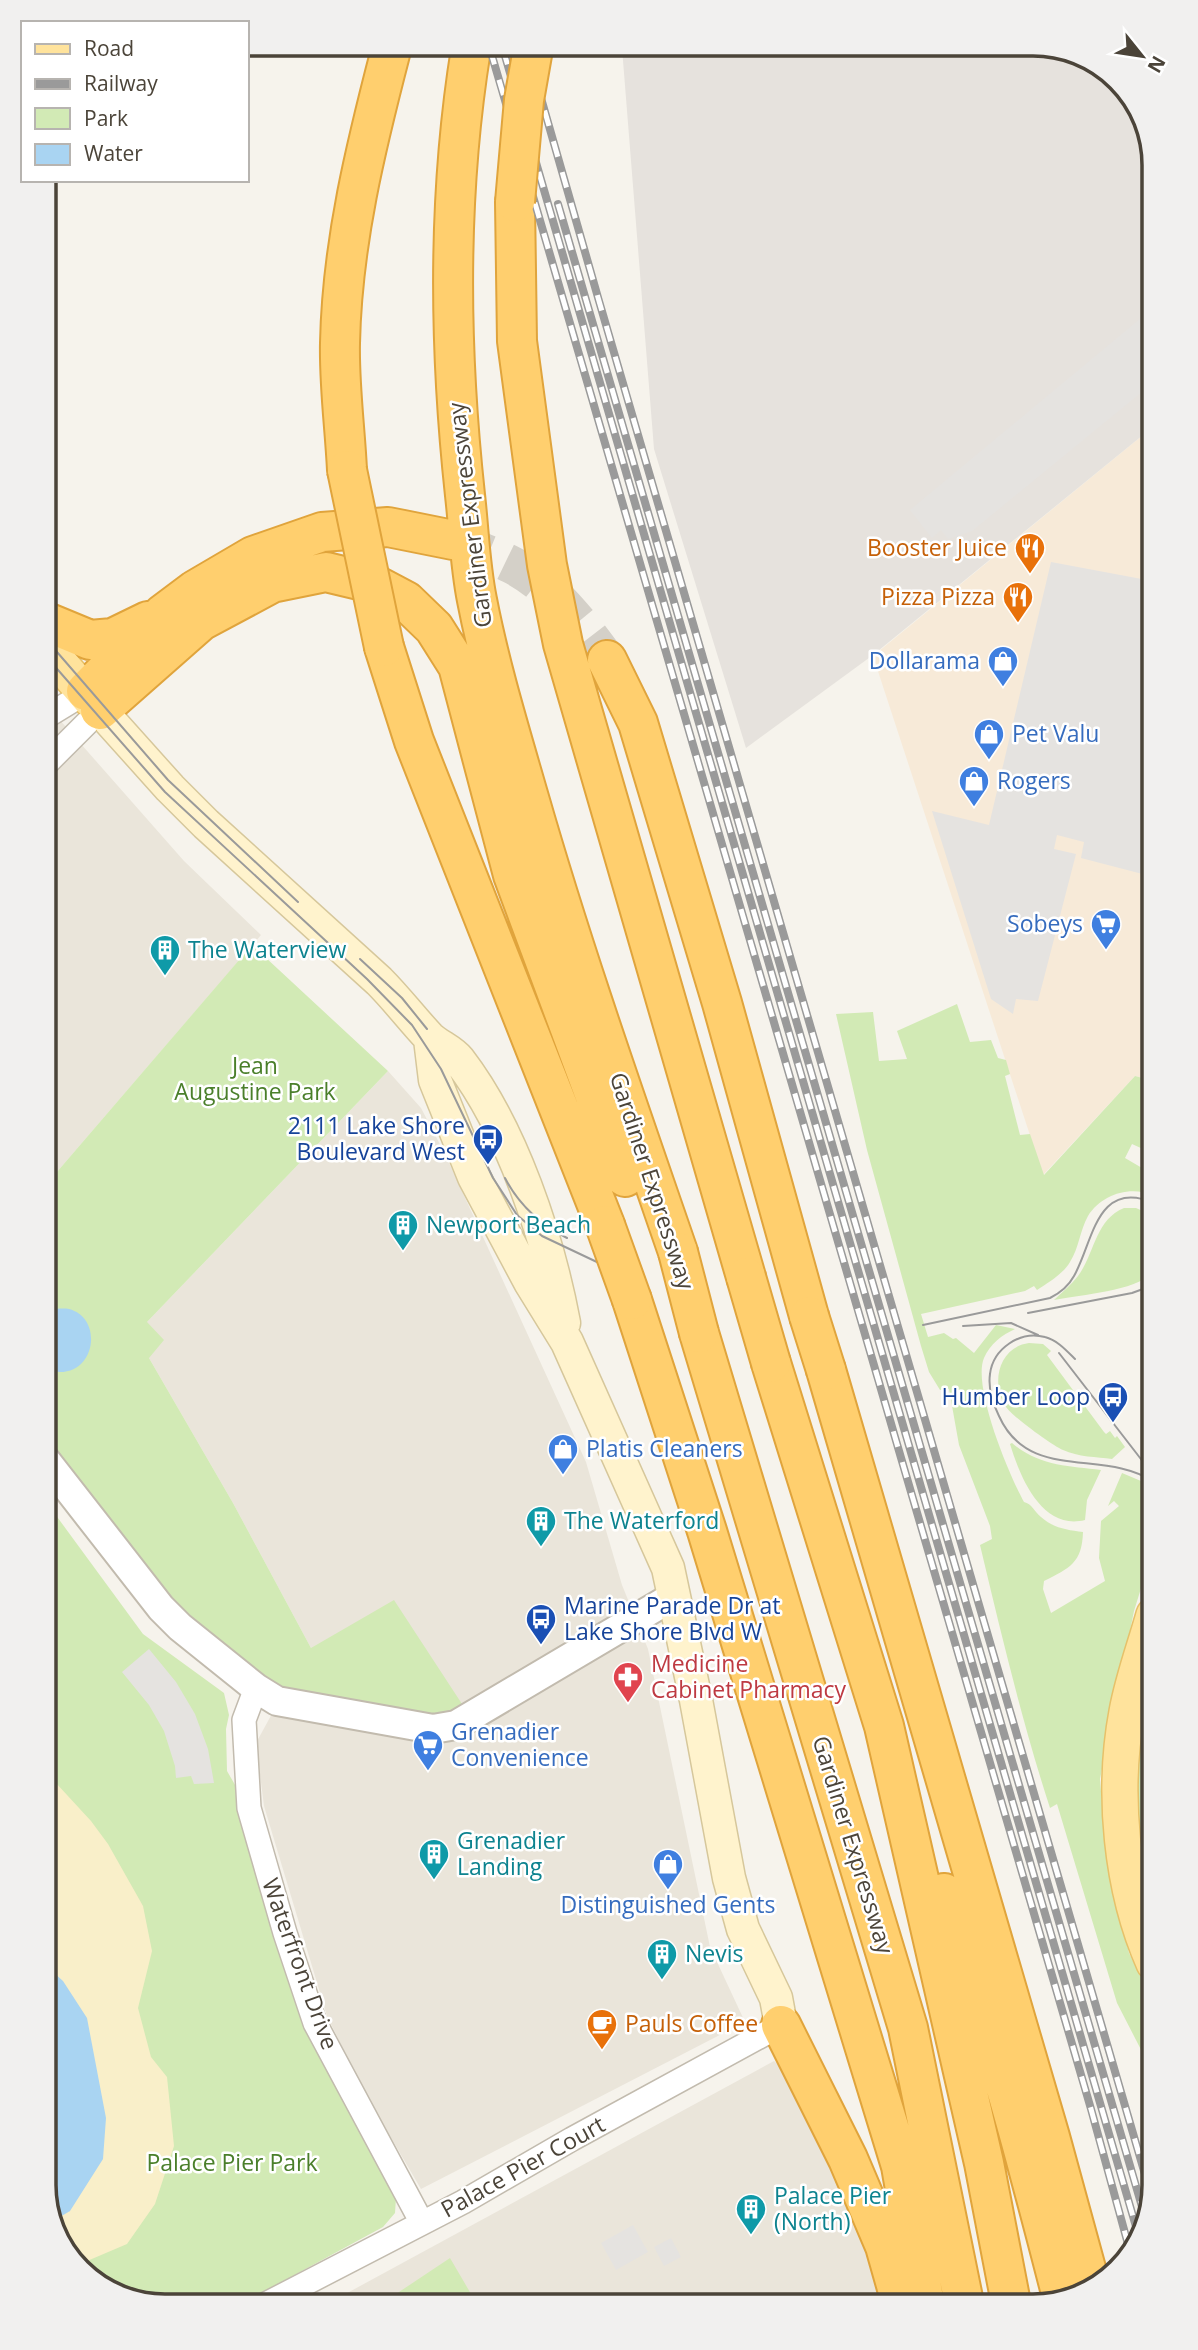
<svg xmlns="http://www.w3.org/2000/svg" width="1198" height="2350" viewBox="0 0 1198 2350" font-family="'Open Sans',sans-serif">
<style>
.residential{fill:#eae5da}
.commercial{fill:#f7ead8}
.industrial{fill:#e6e2dd}
.green{fill:#d2eab5}
.sand{fill:#f9efc9}
.parking{fill:#e5e3e0}
.water{fill:#a9d4f2}
.lines{fill:none;stroke-linecap:round;stroke-linejoin:round}
.motorway-tunnel{stroke:#d4d0c8;stroke-width:38;stroke-dasharray:38 19;stroke-linecap:butt}
.minor-casing{stroke:#c2bbae;stroke-width:26}
.tertiary-casing{stroke:#c2bbae;stroke-width:32}
.secondary-casing{stroke:#d6c79b;stroke-width:35}
.primary-casing{stroke:#e6c16a;stroke-width:38}
.motorway-casing{stroke:#e0a43c;stroke-width:42}
.minor{stroke:#fff;stroke-width:23}
.tertiary{stroke:#fff;stroke-width:28}
.secondary{stroke:#fff3cd;stroke-width:32}
.primary{stroke:#ffe39c;stroke-width:35}
.motorway{stroke:#ffcf6e;stroke-width:38}
.tram{stroke:#9a9a9a;stroke-width:2}
.rail-casing{stroke:#9a9a9a;stroke-width:8}
.rail{stroke:#fff;stroke-width:5;stroke-dasharray:16;stroke-linecap:butt}
.motorway-bridge-casing{stroke:#e0a43c;stroke-width:42;stroke-linecap:butt}
.motorway-bridge{stroke:#ffcf6e;stroke-width:38}
.labels{text-anchor:middle;stroke-width:5;stroke-linejoin:round;paint-order:stroke}
.street-label{font-size:23px;fill:#4b4439;stroke:#fff}
.food-label{font-size:23px;fill:#c56008;stroke:#fff;text-anchor:end}
.shop-label{font-size:23px;fill:#366cbe;stroke:#fff;text-anchor:start}
.culture-label{font-size:23px;fill:#0d838f;stroke:#fff;text-anchor:start}
.park-label{font-size:23px;fill:#4a7f2a;stroke:#fff}
.transit-label{font-size:23px;fill:#164399;stroke:#fff;text-anchor:end}
.health-label{font-size:23px;fill:#be3a42;stroke:#fff;text-anchor:start}
.rim{fill:none;stroke:#4b4439;stroke-width:3.5}
</style>
<rect width="100%" height="100%" fill="#f6f3ec"/>
<path class="residential" d="M44 702 184 861 261 935 44 1187Z
M388 1071 421 1108 445 1154 586 1462 622 1585 648 1649 710 1947 745 2022 421 2189 366 2095 327 2016 264 1806 256 1743 285 1690 311 1648 233 1503 149 1358 146 1323Z
M774 2061 784 2070 839 2167 886 2299 327 2304Z"/>
<path class="commercial" d="M1154 426V1081L1135 1076 1043 1175 873 656Z"/>
<path class="industrial" d="M1042 44 1107 68 1145 119 1154 165V426L873 655 746 748 654 449 622 48Z"/>
<path class="green" d="M252 945 388 1071 147 1322 164 1340 149 1358 233 1503 311 1648 394 1600 462 1704 448 1713 431 1715 285 1690 219 1642 172 1599 44 1434V1187Z
M957 1004 970 1042 991 1040 998 1058 1006 1060 1010 1074 1005 1076 1020 1135 1030 1134 1044 1175 1135 1076 1154 1081V1154L1132 1144 1125 1158 1154 1175V1196C1131 1185 1102 1194 1088 1216 1080 1230 1079 1248 1070 1262 1063 1274 1049 1282 1037 1290L1034 1286 1025 1291 921 1314 928 1337 944 1333 953 1339 956 1338 974 1353 996 1325 1015 1329C1002 1335 990 1344 984 1358 972 1386 1009 1475 1024 1502 1032 1504 1034 1511 1041 1517 1053 1528 1067 1530 1083 1532 1082 1563 1070 1568 1044 1581L1043 1589 1051 1613 1105 1581 1099 1558 1101 1521 1119 1506 1114 1501 1108 1506 1122 1473 1141 1481 1154 1490V1546L1134 1611 1100 1779 1106 1854 1129 1953 1154 2003V2075L1117 2003 1057 1804 1050 1808C1022 1722 1001 1633 980 1545L992 1539 990 1526 959 1445 949 1389 940 1390 929 1372 921 1346 867 1150 836 1014 873 1012 879 1061 907 1059 897 1031Z
M1124 1208H1136L1154 1216V1272C1133 1292 1083 1294 1054 1300 1062 1292 1071 1285 1078 1276 1095 1253 1095 1220 1124 1208Z
M1029 1343 1043 1344 1051 1351 1047 1355 1104 1432 1106 1434 1110 1431 1115 1438 1117 1436 1125 1447 1112 1459C1097 1457 1078 1457 1063 1450 1052 1445 1013 1417 1006 1407 990 1383 999 1347 1029 1343Z
M1012 1443C1039 1466 1069 1466 1101 1470L1087 1500 1085 1520C1042 1531 1020 1477 1010 1444Z
M44 1499 143 1634 224 1693 229 1715 226 1729 227 1771 238 1790 243 1821 396 2198 395 2213 383 2227 239 2305 157 2306 97 2286 53 2231 51 2222 70 2211 44 1964V1914L49 1903 44 1865Z
M1154 1657V1923L1138 1862 1133 1780Z
M450 2258 474 2299 468 2303 381 2304Z"/>
<path class="sand" d="M44 1770 91 1821 108 1844 143 1906 152 1951 138 2008 151 2057 167 2077 174 2146 155 2204 127 2244 80 2264 53 2231 51 2222 70 2211 44 1964V1914L49 1903 44 1865Z"/>
<path class="parking" d="M1140 319 1154 336V382L972 531 948 539 941 530 932 538 910 510Z
M1154 551V877L1081 858 1084 842 1057 835 1054 849 1076 854 1038 1001 1016 999 1013 1014 991 999 932 811 989 825 1051 562 1147 580Z
M149 1649 176 1682 195 1714 208 1749 214 1783 194 1784 191 1776 176 1778 175 1766 164 1731 149 1705 122 1672Z
M633 2225 648 2252 616 2270 601 2243Z
M671 2238 681 2257 664 2266 654 2247Z"/>
<path class="water" d="M52 1309C57 1309 64 1308 69 1309 103 1318 96 1372 60 1372 55 1372 49 1369 44 1368V1314Z
M44 1964 63 1981 87 2018 106 2118 103 2159 70 2211 51 2222 44 2185Z"/>
<g class="lines">
<path class="motorway-tunnel" d="M453 540C472 548 493 555 512 565 553 586 581 625 607 660"/>
<g class="minor-casing">
<path id="minor" d="M44 718 85 693
M44 766 100 710
M256 1688 244 1720 249 1808 285 1933 315 2023 422 2223
M264 2305 463 2202 572 2139 781 2025"/>
</g>
<g class="tertiary-casing">
<path id="tertiary" d="M44 1458 161 1608 180 1627 256 1688 277 1701 433 1729 456 1725 674 1596"/>
</g>
<g class="secondary-casing">
<path id="secondary" d="M100 710 170 788 206 824 379 981C397 999 412 1019 429 1037 438 1046 451 1050 459 1060 512 1129 548 1238 564 1323
M430 1039 435 1080 474 1177 530 1282 567 1342 668 1568 696 1700 729 1878 743 1929 776 1998 781 2025"/>
</g>
<g class="primary-casing">
<path id="primary" d="M44 645 100 710
M1154 1963C1121 1889 1112 1792 1127 1712 1133 1679 1145 1647 1154 1615"/>
</g>
<g class="motorway-casing">
<path id="motorway" d="M471 49C447 197 449 347 465 495 469 530 470 566 477 600 490 667 510 732 529 798 573 951 626 1101 678 1252
M515 202 517 341 547 565 563 644 746 1277
M347 470C345 428 339 385 340 343 342 243 366 146 391 50
M44 621 90 640 113 638 148 621
M384 647 414 741 605 1225
M607 660 638 723 722 1003 809 1316
M86 691 163 614 195 590 253 556 322 532 388 527 453 540
M100 710 201 621 272 583 326 572 372 583 406 601 434 628 458 666 513 875 625 1177
M632 1300 707 1531 901 2166 924 2299
M699 1333 908 2028 963 2298
M771 1363 884 1726 984 2163 1010 2298
M826 1370 1050 2137 1091 2287
M944 1893C991 2026 1027 2161 1062 2297
M781 2025 848 2159 885 2246 900 2299"/>
</g>
<use href="#minor" class="minor"/>
<use href="#tertiary" class="tertiary"/>
<use href="#secondary" class="secondary"/>
<use href="#primary" class="primary"/>
<use href="#motorway" class="motorway"/>
<path class="tram" d="M44 637 168 780 298 902
M44 654 165 792 367 979 412 1025 441 1069 493 1178 517 1215 542 1236 599 1263
M360 959 402 998 427 1029
M505 1178C519 1205 540 1224 567 1238
M1028 1313 1132 1293 1154 1285
M923 1325 1050 1298C1060 1293 1068 1287 1074 1276 1093 1243 1096 1178 1154 1203
M963 1326 1011 1323 1038 1335
M1059 1353 1154 1476
M1075 1359C1066 1350 1057 1340 1045 1337 1020 1330 993 1349 990 1374 988 1388 993 1404 999 1416 1029 1483 1104 1448 1154 1482"/>
<g class="rail-casing">
<path id="rail" d="M490 49 1091 2109 1131 2255
M503 49 1139 2237
M514 49 531 110
M527 49 599 301 1151 2195
M558 204 1145 2217"/>
</g>
<use href="#rail" class="rail"/>
<g class="motorway-bridge-casing">
<path id="motorway-bridge" d="M515 202 524 100 533 49
M347 470 384 647
M605 1225 632 1300
M678 1252 699 1333
M746 1277 771 1363
M809 1316 826 1370"/>
</g>
<use href="#motorway-bridge" class="motorway-bridge"/>
</g>
<defs>
<g id="restaurant-pin" transform="scale(1.575)"><path d="M0 17L-7.5 6A9.5 9.5 0 1 1 7.5 6Z" fill="#e8710a" stroke="#fff"/><path d="M-5-6h1v4h1v-4h1v4h1v-4h1v5L-1.5 .5V6h-2V.5L-5-1ZM5-6V6H3V1.5H1.5Q1.5-4 5-6Z" fill="#fff"/></g>
<g id="shop-pin" transform="scale(1.575)"><path d="M0 17L-7.5 6A9.5 9.5 0 1 1 7.5 6Z" fill="#3f7fe0" stroke="#fff"/><path d="M-5-2.5h2.3a2.7 3.5 0 0 1 5.4 0H5L5.5 6h-11ZM-1.5-2.5h3a1.5 2.3 0 0 0-3 0Z" fill="#fff"/></g>
<g id="supermarket-pin" transform="scale(1.575)"><path d="M0 17L-7.5 6A9.5 9.5 0 1 1 7.5 6Z" fill="#3f7fe0" stroke="#fff"/><path d="M-6-5.5h2.5l.6 2H6L4.5 2H-2.5L-4.4-4H-6ZM-1.5 3.2a1.3 1.3 0 1 0 .1 0ZM3 3.2a1.3 1.3 0 1 0 .1 0Z" fill="#fff"/></g>
<g id="building-pin" transform="scale(1.575)"><path d="M0 17L-7.5 6A9.5 9.5 0 1 1 7.5 6Z" fill="#0f9aa8" stroke="#fff"/><path d="M-4-6H4V6H1V3H-1V6H-4ZM-2.5-4.3h1.7v1.8h-1.7ZM.8-4.3h1.7v1.8H.8ZM-2.5-1h1.7V.8h-1.7ZM.8-1h1.7V.8H.8Z" fill="#fff"/></g>
<g id="bus-pin" transform="scale(1.575)"><path d="M0 17L-7.5 6A9.5 9.5 0 1 1 7.5 6Z" fill="#1a4fb4" stroke="#fff"/><path d="M-5-6H5V4H4V6H2V4H-2V6H-4V4H-5ZM-3.5-4V0h7V-4ZM-3.5 1.2v1.5H-2V1.2ZM2 1.2v1.5H3.5V1.2Z" fill="#fff"/></g>
<g id="pharmacy-pin" transform="scale(1.575)"><path d="M0 17L-7.5 6A9.5 9.5 0 1 1 7.5 6Z" fill="#e0444e" stroke="#fff"/><path d="M-2-6h4v4h4v4h-4v4h-4v-4h-4v-4h4Z" fill="#fff"/></g>
<g id="cafe-pin" transform="scale(1.575)"><path d="M0 17L-7.5 6A9.5 9.5 0 1 1 7.5 6Z" fill="#e8710a" stroke="#fff"/><path d="M-5.5-4.5H6V0H3Q3 3.5 0 3.5H-2.5Q-5.5 3.5-5.5 0ZM3-3.2v2h1.7v-2ZM-6 4.5H4V6H-6Z" fill="#fff"/></g>
</defs>
<g fill-rule="evenodd">
<use href="#restaurant-pin" x="1030" y="548"/>
<use href="#restaurant-pin" x="1018" y="597"/>
<use href="#shop-pin" x="1003" y="661"/>
<use href="#shop-pin" x="989" y="734"/>
<use href="#shop-pin" x="974" y="781"/>
<use href="#supermarket-pin" x="1106" y="924"/>
<use href="#building-pin" x="165" y="950"/>
<use href="#bus-pin" x="488" y="1139"/>
<use href="#building-pin" x="403" y="1225"/>
<use href="#bus-pin" x="1113" y="1397"/>
<use href="#shop-pin" x="563" y="1449"/>
<use href="#building-pin" x="541" y="1521"/>
<use href="#bus-pin" x="541" y="1619"/>
<use href="#pharmacy-pin" x="628" y="1677"/>
<use href="#supermarket-pin" x="428" y="1745"/>
<use href="#building-pin" x="434" y="1854"/>
<use href="#shop-pin" x="668" y="1864"/>
<use href="#building-pin" x="662" y="1954"/>
<use href="#cafe-pin" x="602" y="2024"/>
<use href="#building-pin" x="751" y="2209"/>
</g>
<g class="labels">
<g class="street-label">
<text transform="translate(470 515) rotate(-97)" y="8">Gardiner Expressway</text>
<text transform="translate(652 1181) rotate(72)" y="8">Gardiner Expressway</text>
<text transform="translate(853 1845) rotate(73)" y="8">Gardiner Expressway</text>
<text transform="translate(300 1964) rotate(70)" y="8">Waterfront Drive</text>
<text transform="translate(523 2167) rotate(-29)" y="8">Palace Pier Court</text>
</g>
<g class="food-label">
<text x="1007" y="556">Booster Juice</text>
<text x="995" y="605">Pizza Pizza</text>
<text x="625" y="2032" text-anchor="start">Pauls Coffee</text>
</g>
<g class="shop-label">
<text x="980" y="669" text-anchor="end">Dollarama</text>
<text x="1012" y="742">Pet Valu</text>
<text x="997" y="789">Rogers</text>
<text x="1083" y="932" text-anchor="end">Sobeys</text>
<text x="586" y="1457">Platis Cleaners</text>
<text x="451" y="1740">Grenadier<tspan x="451" dy="26">Convenience</tspan></text>
<text x="668" y="1913" text-anchor="middle">Distinguished Gents</text>
</g>
<g class="culture-label">
<text x="188" y="958">The Waterview</text>
<text x="426" y="1233">Newport Beach</text>
<text x="564" y="1529">The Waterford</text>
<text x="457" y="1849">Grenadier<tspan x="457" dy="26">Landing</tspan></text>
<text x="685" y="1962">Nevis</text>
<text x="774" y="2204">Palace Pier<tspan x="774" dy="26">(North)</tspan></text>
</g>
<g class="park-label">
<text x="255" y="1074">Jean<tspan x="255" dy="26">Augustine Park</tspan></text>
<text x="232" y="2171">Palace Pier Park</text>
</g>
<g class="transit-label">
<text x="465" y="1134">2111 Lake Shore<tspan x="465" dy="26">Boulevard West</tspan></text>
<text x="1090" y="1405">Humber Loop</text>
<text x="564" y="1614" text-anchor="start">Marine Parade Dr at<tspan x="564" dy="26">Lake Shore Blvd W</tspan></text>
</g>
<g class="health-label">
<text x="651" y="1672">Medicine<tspan x="651" dy="26">Cabinet Pharmacy</tspan></text>
</g>
</g>
<path d="M0 0H1198V2350H0ZM165 56H1033A109 109 0 0 1 1142 165V2185A109 109 0 0 1 1033 2294H165A109 109 0 0 1 56 2185V165A109 109 0 0 1 165 56Z" fill="#f1f0ef" fill-rule="evenodd"/>
<path class="rim" d="M165 56H1033A109 109 0 0 1 1142 165V2185A109 109 0 0 1 1033 2294H165A109 109 0 0 1 56 2185V165A109 109 0 0 1 165 56Z"/>
<rect x="21" y="21" width="228" height="161" fill="#ffffff" stroke="#b7b4b0" stroke-width="2"/>
<rect x="35" y="44" width="35" height="10" fill="#ffe39c" stroke="#b7b4b0" stroke-width="2"/>
<text x="84" y="56" font-size="21" fill="#4b4439">Road</text>
<rect x="35" y="79" width="35" height="10" fill="#9a9a9a" stroke="#b7b4b0" stroke-width="2"/>
<text x="84" y="91" font-size="21" fill="#4b4439">Railway</text>
<rect x="35" y="108" width="35" height="21" fill="#d2eab5" stroke="#b7b4b0" stroke-width="2"/>
<text x="84" y="126" font-size="21" fill="#4b4439">Park</text>
<rect x="35" y="144" width="35" height="21" fill="#a9d4f2" stroke="#b7b4b0" stroke-width="2"/>
<text x="84" y="161" font-size="21" fill="#4b4439">Water</text>
<g transform="translate(1142 56) rotate(120)" stroke="#ffffff" stroke-width="5" paint-order="stroke">
<path d="M0-5L12 26L0 18L-12 26Z" fill="#4b4439"/>
<text y="-10" font-size="19" font-weight="bold" text-anchor="middle" fill="#4b4439">N</text>
</g>
</svg>
